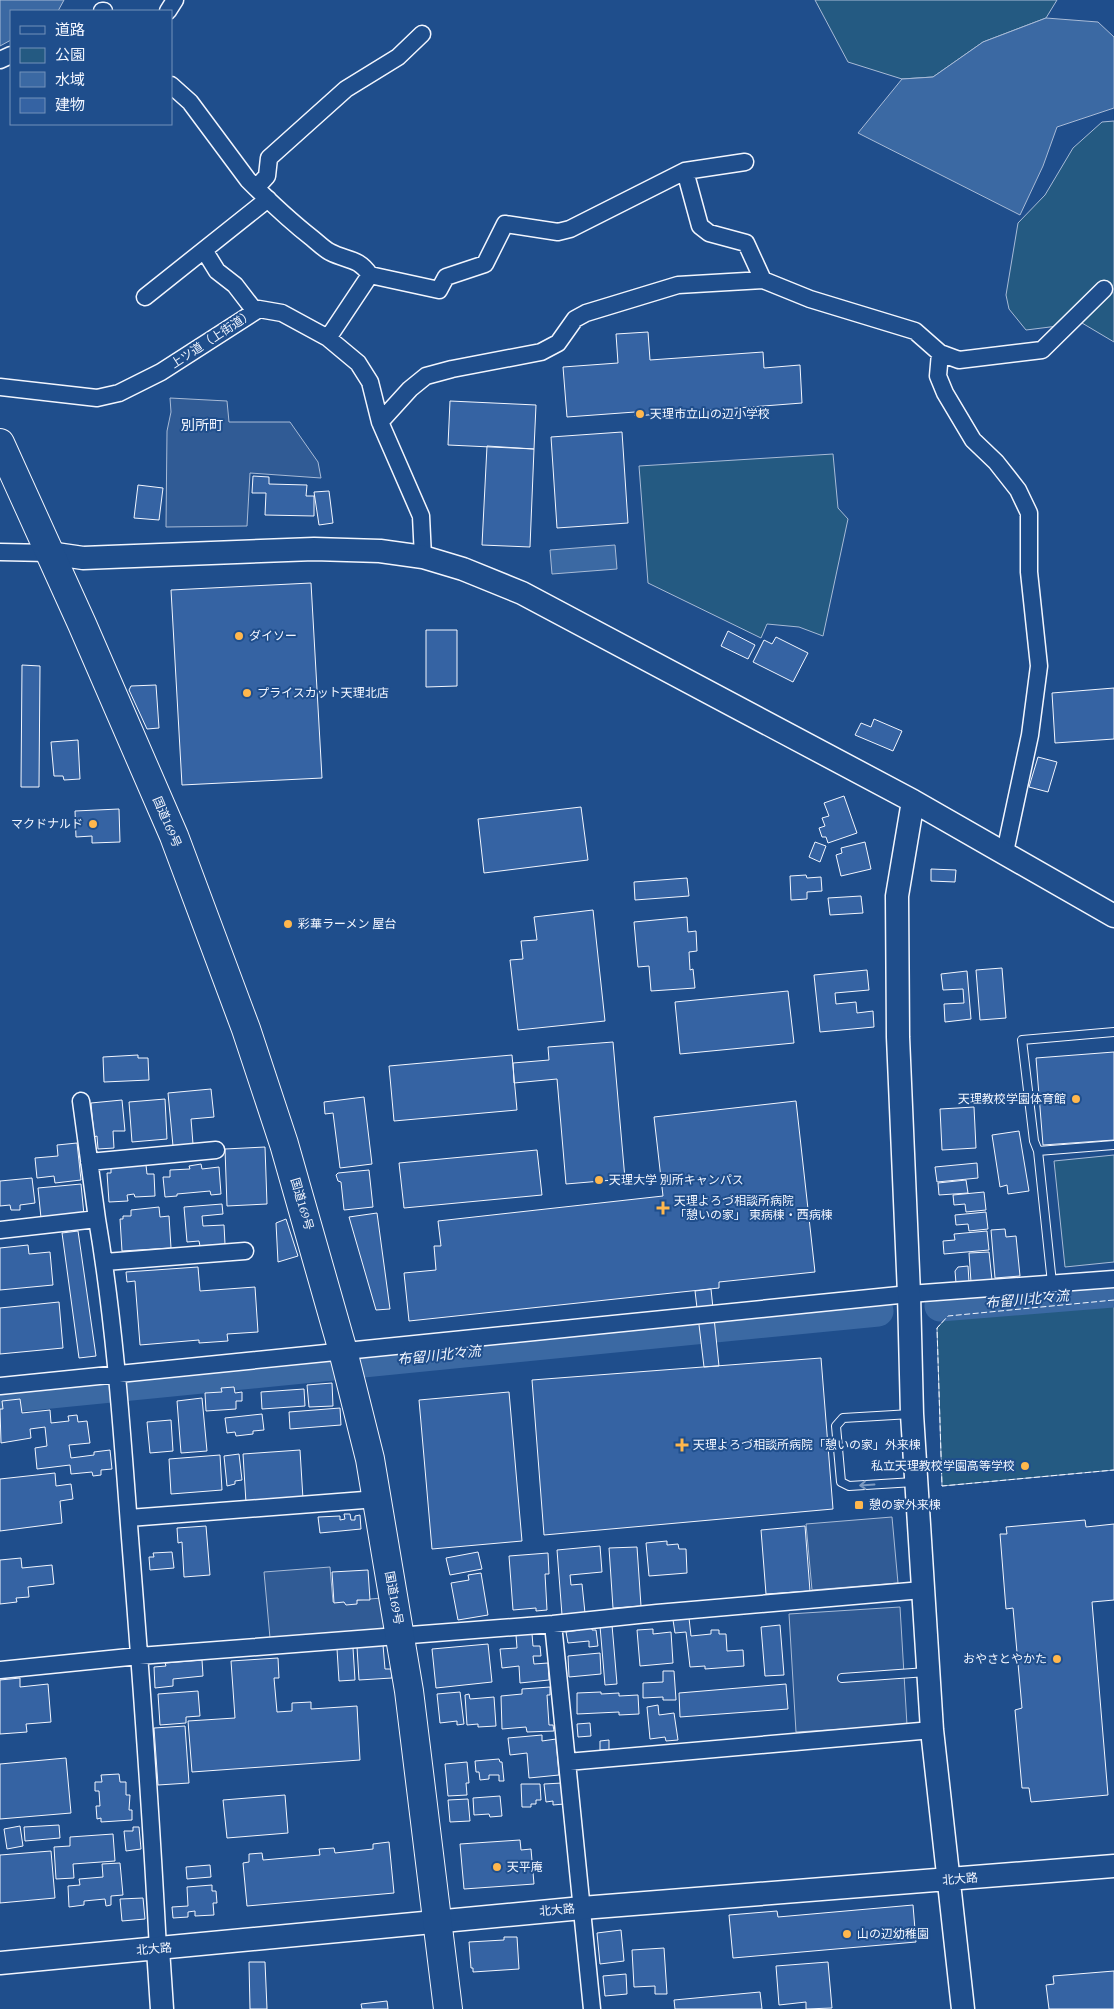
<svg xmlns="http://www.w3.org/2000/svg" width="1114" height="2009" viewBox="0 0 1114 2009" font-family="'Source Serif 4','Noto Sans JP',serif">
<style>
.green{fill:#245a82;stroke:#a8bbd7}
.parking{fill:#305b95;stroke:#a8bbd7}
.water{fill:#3b69a3;stroke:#a8bbd7}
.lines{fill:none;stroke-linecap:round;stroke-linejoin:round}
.river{stroke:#3b69a3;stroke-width:31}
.building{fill:#3563a3;stroke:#f2f6ff}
.lane-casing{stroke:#f2f6ff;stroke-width:10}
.street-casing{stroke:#f2f6ff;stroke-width:19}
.secondary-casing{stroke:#f2f6ff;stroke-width:25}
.highway-casing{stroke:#f2f6ff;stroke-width:30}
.lane{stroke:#1f4e8c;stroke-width:8}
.street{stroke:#1f4e8c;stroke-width:16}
.secondary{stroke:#1f4e8c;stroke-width:22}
.highway{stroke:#1f4e8c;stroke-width:28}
.fence{stroke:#f2f6ff;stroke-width:1;stroke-dasharray:6 2.5;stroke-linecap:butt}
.oneway{stroke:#7e9ac0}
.poi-dot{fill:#ffb74d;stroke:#1f4e8c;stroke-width:2}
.labels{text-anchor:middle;stroke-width:4;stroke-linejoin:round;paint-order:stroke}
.street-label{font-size:12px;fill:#f2f6ff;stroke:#1f4e8c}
.poi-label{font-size:12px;fill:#f2f6ff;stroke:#1f4e8c;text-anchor:start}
.neighbourhood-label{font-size:14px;fill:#f2f6ff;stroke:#1f4e8c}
.water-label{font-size:14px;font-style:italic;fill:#f2f6ff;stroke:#1f4e8c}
</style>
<rect width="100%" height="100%" fill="#1f4e8c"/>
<path class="green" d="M815 0H1057L1046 18 983 42 933 77 902 79 848 62Z
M1114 121V342L1082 323 1026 330 1009 309 1006 295 1018 223 1045 195 1073 148 1102 122Z
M833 454 838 508 848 519 823 636 799 627 767 624 761 638 648 583 639 466Z
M1114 1155V1262L1065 1267 1054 1161Z
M1114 1300V1470L942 1486 937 1328 948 1316Z"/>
<path class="parking" d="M170 398 227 401 229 422H290L318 462 321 478 250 473 247 526 166 527 167 431 171 412Z
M892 1517 898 1583 812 1590 806 1524Z
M330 1567 333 1602 382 1598 384 1626 383 1630 270 1638 264 1572Z
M900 1607 907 1725 796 1732 789 1614Z"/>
<path class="water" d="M0 0H64L58 11H11V40L0 46Z
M1046 18 1098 22 1114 37V108L1057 127 1043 166 1020 215 858 133 902 79 933 77 983 42Z
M615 545 617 569 552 574 550 550Z"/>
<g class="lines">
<path class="river" d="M940 1306 1114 1292
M0 1398 878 1311"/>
</g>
<path class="building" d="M648 332 650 360 763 352 764 368 800 365 802 403 635 416V412L567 417 563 367 618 363 616 334Z
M450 401 536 405 534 449 448 445Z
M622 432 628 523 557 528 551 437Z
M487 446 534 449 530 547 482 545Z
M253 476 269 477V484L307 485 306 496H314V516L265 515 266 493H252Z
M138 485 163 488 159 520 134 518Z
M329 491 333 523 319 525 314 492Z
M311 583 322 778 182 785 171 590Z
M426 630H457V686L426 687Z
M728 631 755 645 748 659 721 646Z
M776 637 808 653 793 682 753 662 764 640 772 644Z
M22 665 40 666 39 787H21Z
M156 685 159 728 147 729 129 690 131 686Z
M1114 688V739L1055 743 1052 693Z
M874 719 902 731 893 751 855 735 861 723 871 727Z
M78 740 80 779 64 780 63 776H54L51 742Z
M1038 757 1057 762 1048 792 1029 787Z
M844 796 857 833 828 843 826 837H822L819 828 825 826 822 818 829 816 824 803Z
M581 807 588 860 484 873 478 819Z
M119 809 120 842 92 843V836L76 837 75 811Z
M815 842 826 846 820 862 809 857Z
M865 842 871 869 841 876 836 855 842 853 841 848Z
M931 869 956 870 955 882 931 881Z
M806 875 807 878 821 877 822 891 807 892V899L791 900 790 876Z
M687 878 689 896 635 900 634 882Z
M861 896 863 913 830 915 828 898Z
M593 910 605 1021 518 1030 510 960 523 959 521 941 537 940 534 917Z
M687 917 688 932 696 931 697 951 689 952 690 970 693 969 695 988 651 991 649 966 638 967 634 922Z
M1002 968 1006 1018 980 1020 976 970Z
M867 970 869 990 835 993 836 1004 856 1002 857 1013 873 1011 874 1027 820 1032 814 975Z
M967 971 971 1019 945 1022 944 1004 964 1003 963 989 943 990 941 974Z
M788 991 794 1043 680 1054 675 1002Z
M613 1042 625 1179 566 1184 557 1079 514 1083 513 1063 549 1060 548 1047Z
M1114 1052V1140L1043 1145 1036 1058Z
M138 1055V1058H148L149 1080 104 1082 103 1057Z
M512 1055 517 1110 394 1121 389 1066Z
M211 1089 214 1117 191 1119 193 1144 173 1146 168 1093Z
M364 1097 372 1164 340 1168 333 1113 325 1114 324 1102Z
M165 1099 167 1139 132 1142 129 1102Z
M122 1100 125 1131H113L114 1148 98 1149 97 1136 94 1137 91 1103Z
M796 1101 815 1272 719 1282V1288L409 1321 404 1273 436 1270 434 1246H441L438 1221 663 1196 654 1117Z
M974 1107 976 1148 942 1150 940 1109Z
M1019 1131 1029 1191 1008 1194 1007 1185 1000 1187 992 1135Z
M77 1143 81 1180 55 1183 54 1176 37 1178 35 1158 58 1156 57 1145Z
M265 1147 267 1204 227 1206 225 1149Z
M537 1150 542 1195 404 1208 399 1163Z
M977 1163 978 1178 937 1182 935 1167Z
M201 1164 202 1169 219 1167 221 1194 211 1195 210 1191 177 1194V1196L165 1197 163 1177H170V1170L190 1169 189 1166Z
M146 1165 147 1174H154L155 1196 135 1197 134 1194 127 1195 128 1201 109 1202 107 1173H111V1167Z
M369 1170 373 1207 344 1210 341 1182 338 1181 336 1175 338 1173Z
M32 1178 35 1203 20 1205V1210H11L10 1205 0 1206V1181Z
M966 1180 968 1193 939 1195 938 1183Z
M81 1184 84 1215 41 1218 38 1188Z
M984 1192 986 1210 966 1212 965 1204 954 1205 953 1195Z
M222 1204 223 1214 202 1216 203 1226 224 1225 225 1244 200 1246 199 1241 187 1242 184 1207Z
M159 1207 160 1217 169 1216 171 1248 122 1251 120 1219H123V1216H131V1210Z
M986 1212 988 1229 969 1231 968 1224 956 1225 955 1215Z
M377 1213 390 1309 376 1310 349 1217Z
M286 1219 298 1256 278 1262 276 1223Z
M1005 1229 1006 1237 1016 1236 1020 1276 995 1278 991 1230Z
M78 1231 96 1356 79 1358 62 1233Z
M987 1231 989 1250 944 1254 943 1241 955 1240 954 1234Z
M28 1245 29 1254 50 1252 53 1285 0 1290V1248Z
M989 1252 992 1280 971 1282 969 1253Z
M968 1266 969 1282 956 1283 955 1271 958 1267Z
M198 1267 200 1291 255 1287 258 1332 227 1334 228 1341 199 1343V1340L140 1345 135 1281 127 1282 126 1272Z
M711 1289 719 1366 704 1367 695 1291Z
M59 1302 63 1348 0 1354V1308Z
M821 1358 833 1509 544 1535 532 1380Z
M332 1383 333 1406 309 1407 307 1385Z
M234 1387 235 1393 242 1392V1401H236V1409L206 1411 205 1393 222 1392 221 1388Z
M304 1389 305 1406 262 1409 261 1392Z
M509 1392 522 1541 432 1549 419 1400Z
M202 1398 207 1451 181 1453 177 1401Z
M20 1399 22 1413 50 1410 51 1423 69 1421 68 1416 77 1415 78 1422 87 1421 90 1443 69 1445 71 1458 94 1455V1452L110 1450 112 1469 101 1470V1475L93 1476 92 1472 71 1474 70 1465 37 1469 35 1448 47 1446 45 1427 30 1429 31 1438 1 1443 0 1409H3L2 1401Z
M340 1408 341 1425 290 1429 289 1412Z
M262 1414 264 1430 253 1431V1434L236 1436 235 1432 227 1433 225 1418Z
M171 1420 173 1451 150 1453 147 1422Z
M300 1450 303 1499 246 1503 243 1454Z
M239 1454 242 1480 235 1481V1484L227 1486 224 1456Z
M220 1455 222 1490 171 1494 169 1459Z
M55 1473 56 1486 71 1484 73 1499 60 1501 62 1523 0 1531V1479Z
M344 1514H350L351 1520H355V1516L360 1515 361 1529 320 1533 318 1517 340 1516V1520L345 1519Z
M1085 1520 1086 1527 1114 1524V1600L1092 1602 1108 1795 1031 1802 1029 1788H1022L1015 1710 1022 1708 1013 1608 1006 1609 1000 1534H1007L1006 1527Z
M206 1526 210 1575 184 1577 182 1542 178 1543 177 1528Z
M805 1526 810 1591 766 1594 761 1530Z
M667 1541V1545L678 1544 679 1549H686L687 1573 649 1576 646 1543Z
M600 1546 602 1572 570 1575 571 1585 582 1584 585 1613 562 1615 557 1550Z
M637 1547 641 1606 613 1608 609 1548Z
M172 1552 174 1568 150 1570 149 1557H154L153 1553Z
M478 1552 482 1569 450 1575 446 1558Z
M548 1553 549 1574H545L547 1610 536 1611V1608L513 1610 509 1556Z
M21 1558 22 1568 52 1565 54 1584 28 1587 29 1597 16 1598 17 1602 0 1604V1560Z
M368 1570 370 1600H357V1604L346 1605 344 1602 334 1603 332 1572Z
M481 1573 488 1615 458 1620 451 1583 469 1580 468 1575Z
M689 1618 691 1636 711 1634V1630H719V1634H726L727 1651 743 1650 744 1666 705 1669V1666L690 1667 686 1632 675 1633 673 1620Z
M592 1625V1630H596L598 1646 589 1647V1641L568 1643 566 1632 580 1630V1626Z
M612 1625 617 1684 605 1685 600 1626Z
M780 1625 784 1675 765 1676 761 1627Z
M653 1629V1634L671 1632 673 1663 640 1666 637 1630Z
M532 1634 533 1646H540L541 1656H533L534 1664 548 1663 549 1680 520 1683 519 1666 502 1668 500 1649 517 1648 516 1635Z
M488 1644 492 1682 436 1688 432 1649Z
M383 1645 385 1669H391L392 1678 359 1680 357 1647Z
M353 1648 355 1680 339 1681 337 1649Z
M600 1653 601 1674 569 1677 568 1656Z
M278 1658 279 1678H274L277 1712 292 1711V1703L311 1702V1709L357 1706 360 1760 192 1772 188 1721 235 1718 231 1661Z
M202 1660 203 1676 173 1679V1686L155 1688 154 1667 166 1666 165 1663Z
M663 1671H674L676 1700H663V1697L643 1698V1683L663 1682Z
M20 1678V1687L48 1684 51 1722 26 1724 27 1732 0 1734V1680Z
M786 1684 788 1709 680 1717 679 1693Z
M550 1687V1695H547L549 1725H553L554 1731 527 1732 526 1727 502 1729 501 1696 522 1694V1689Z
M198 1691 200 1716 186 1717V1723L160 1725 158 1694Z
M460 1692 464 1724 457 1725V1721L440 1723 437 1694Z
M601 1692V1694L619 1693V1696L638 1695 639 1714 619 1715V1712L577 1714V1693Z
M469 1694 470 1699 494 1697 496 1726 478 1727V1724L467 1725 465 1695Z
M658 1705 659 1715 674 1713 678 1740 666 1741 665 1737 650 1739 647 1707Z
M590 1723 591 1736 578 1737 577 1724Z
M185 1726 189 1783 158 1785 154 1728Z
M542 1735V1741L556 1739 559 1775 529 1778 527 1753 510 1755 508 1738Z
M609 1740V1750H600V1741Z
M66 1758 71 1813 0 1819V1764Z
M499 1759 500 1762H502L504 1781H499V1775H489V1779L480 1780 479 1772H476L475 1761Z
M467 1762 469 1783H466L467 1795 448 1796 445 1764Z
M119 1774 120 1782H126V1795H130L129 1810H132V1820L101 1822V1818L97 1819 96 1806H100L99 1791H95V1782H102L101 1775Z
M562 1783 564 1804 553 1805V1801L546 1802 544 1784Z
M521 1784H540L541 1800H536V1804H531V1807H522Z
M285 1795 288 1833 227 1838 223 1800Z
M500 1796 502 1816 490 1817 489 1814 474 1815 473 1798Z
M468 1799 470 1821 450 1822 448 1800Z
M59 1825 60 1838 25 1841 24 1827Z
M20 1826 23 1846 7 1849 4 1829Z
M133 1827H139L141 1849 126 1851 124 1831H133Z
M113 1834 115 1861 73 1864 74 1878 56 1879 54 1847 70 1846V1837Z
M520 1840 521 1850 531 1849 534 1884 464 1889 460 1844Z
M389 1842 394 1893 247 1906 243 1863 249 1862V1854L262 1853 263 1860 320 1855 319 1849 334 1848 335 1853 373 1849V1844Z
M51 1851 55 1898 0 1903V1855Z
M120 1863 123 1895 111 1896V1905L106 1906 105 1899 84 1901V1905L69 1907 68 1886 80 1885 79 1879 103 1877 102 1864Z
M210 1865 211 1877 187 1879 186 1867Z
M212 1885V1891H216L217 1903H213L214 1915 195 1916V1911L188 1912V1917L173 1918 172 1907 188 1906 187 1887Z
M143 1898 145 1919 122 1921 120 1899Z
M913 1905 916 1942 733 1958 729 1915 777 1911 778 1917Z
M621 1930 624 1961 600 1964 597 1933Z
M504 1937H517L519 1969 473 1972V1968H471L469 1942 504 1940Z
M664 1948 667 1994H655V1986L634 1987 632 1950Z
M249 1962H265L267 2009H250Z
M828 1962 832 2008 806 2009V2002L779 2005 776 1966Z
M1114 1971V2009H1049L1046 1985 1054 1984 1053 1976Z
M626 1974 627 1994 605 1996 603 1976Z
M760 1992 762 2009H675L674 2000Z
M387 2001 388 2009H362L361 2004Z"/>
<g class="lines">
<g class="lane-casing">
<path id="lane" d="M1038 1151 1034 1141 1022 1040 1114 1032
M1052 1283 1038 1151 1114 1145
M911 1414 843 1418 836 1426 841 1482 849 1486 914 1482
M842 1678 927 1672"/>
</g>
<g class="street-casing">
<path id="street" d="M102 11H104
M168 11 175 0
M0 60 11 55
M171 85 190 102 248 180C268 200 289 220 312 238 317 242 324 249 330 252 347 261 358 257 370 275L328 338
M685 171 700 226 709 233 746 243 763 280
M256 188 267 176 269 158 346 89 398 57 422 34
M204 250 217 271 235 285 255 311
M370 275 439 290 446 277 485 264 505 224 558 232 570 229 685 171 745 162
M145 297 268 199
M940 353 938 376 945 393 973 440 996 462 1018 490 1029 513V572L1039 666 1030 735 1005 852
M0 387 97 398 119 393 161 372 259 309 282 313 328 338 358 363 370 382 380 422 421 516 423 557
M380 422 410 389 426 376 452 369 541 352 558 343 575 319 586 313 678 285 763 280 810 299 915 331 940 353 959 360 1042 350 1104 289
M0 552 49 553
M81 1101 97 1219
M89 1162 216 1150
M0 1230 97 1219C115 1325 122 1432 130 1538 141 1675 151 1812 158 1949
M105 1262 245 1251
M0 1386 909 1294 1114 1279
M129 1518 377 1499
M553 1624 592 2009
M0 1670 139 1656 553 1624 657 1613 922 1590
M567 1762 932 1730"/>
</g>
<g class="secondary-casing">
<path id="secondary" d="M49 553 83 558 314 549 380 551 423 557 463 569 522 593 913 801 1114 916
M913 801 897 896 898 1037 909 1294 912 1414 932 1730 963 2009
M158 1949 162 2009
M0 1963 582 1908 1114 1866"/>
</g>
<g class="highway-casing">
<path id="highway" d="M0 443 82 624 174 836 246 1029 284 1144 343 1351 370 1459 409 1691 448 2009"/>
</g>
<use href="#lane" class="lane"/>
<use href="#street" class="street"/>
<use href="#secondary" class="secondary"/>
<use href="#highway" class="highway"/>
<path class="fence" d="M1114 1300 948 1316 937 1328 942 1486 1114 1470"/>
</g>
<defs><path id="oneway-shaft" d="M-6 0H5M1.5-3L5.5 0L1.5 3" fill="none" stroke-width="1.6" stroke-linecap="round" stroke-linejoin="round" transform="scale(1.25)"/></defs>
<use class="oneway" href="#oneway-shaft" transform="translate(867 1485) rotate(176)"/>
<g class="poi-dot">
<circle cx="640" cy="414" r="5"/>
<circle cx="239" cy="636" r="5"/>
<circle cx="247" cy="693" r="5"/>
<circle cx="93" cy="824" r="5"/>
<circle cx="288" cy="924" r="5"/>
<circle cx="1076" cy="1099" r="5"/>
<circle cx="599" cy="1180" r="5"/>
<path d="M660.5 1200.5h5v5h5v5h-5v5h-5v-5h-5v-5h5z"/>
<path d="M679.5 1437.5h5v5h5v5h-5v5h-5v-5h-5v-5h5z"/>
<circle cx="1025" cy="1466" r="5"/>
<rect x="854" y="1500" width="10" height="10" rx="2.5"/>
<circle cx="1057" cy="1659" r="5"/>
<circle cx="497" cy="1867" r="5"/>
<circle cx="847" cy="1934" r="5"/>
</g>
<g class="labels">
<g class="street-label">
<text transform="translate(212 339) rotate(-33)" y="4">上ツ道（上街道）</text>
<text transform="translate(167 822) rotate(67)" y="4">国道169号</text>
<text transform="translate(302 1204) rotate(74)" y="4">国道169号</text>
<text transform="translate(394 1598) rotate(80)" y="4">国道169号</text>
<text transform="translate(960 1879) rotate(-5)" y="4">北大路</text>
<text transform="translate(557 1910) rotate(-5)" y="4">北大路</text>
<text transform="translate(154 1949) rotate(-5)" y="4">北大路</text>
</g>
<g class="poi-label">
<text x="650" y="418">天理市立山の辺小学校</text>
<text x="249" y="640">ダイソー</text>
<text x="257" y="697">プライスカット天理北店</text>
<text x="83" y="828" text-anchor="end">マクドナルド</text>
<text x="298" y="928">彩華ラーメン 屋台</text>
<text x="1066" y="1103" text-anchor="end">天理教校学園体育館</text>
<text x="609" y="1184">天理大学 別所キャンパス</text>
<text x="674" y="1205">天理よろづ相談所病院<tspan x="674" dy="14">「憩いの家」 東病棟・西病棟</tspan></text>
<text x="693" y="1449">天理よろづ相談所病院「憩いの家」外来棟</text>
<text x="1015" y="1470" text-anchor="end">私立天理教校学園高等学校</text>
<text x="869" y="1509">憩の家外来棟</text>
<text x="1047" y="1663" text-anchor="end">おやさとやかた</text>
<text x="507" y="1871">天平庵</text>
<text x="857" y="1938">山の辺幼稚園</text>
</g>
<g class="neighbourhood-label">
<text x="202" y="430">別所町</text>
</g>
<g class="water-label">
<text transform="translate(1027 1299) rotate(-5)" y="5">布留川北々流</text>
<text transform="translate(439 1355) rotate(-6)" y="5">布留川北々流</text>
</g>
</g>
<rect x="10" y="10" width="162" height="115" fill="#1f4e8c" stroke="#7391ba"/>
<rect x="20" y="26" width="25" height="8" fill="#1f4e8c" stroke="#7391ba"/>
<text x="55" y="35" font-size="15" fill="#f2f6ff">道路</text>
<rect x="20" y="48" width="25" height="15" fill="#245a82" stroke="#7391ba"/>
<text x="55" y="60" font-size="15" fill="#f2f6ff">公園</text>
<rect x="20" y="72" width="25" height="15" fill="#3b69a3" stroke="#7391ba"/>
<text x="55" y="85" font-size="15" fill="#f2f6ff">水域</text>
<rect x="20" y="98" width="25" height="15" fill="#3563a3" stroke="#7391ba"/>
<text x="55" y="110" font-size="15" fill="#f2f6ff">建物</text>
</svg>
